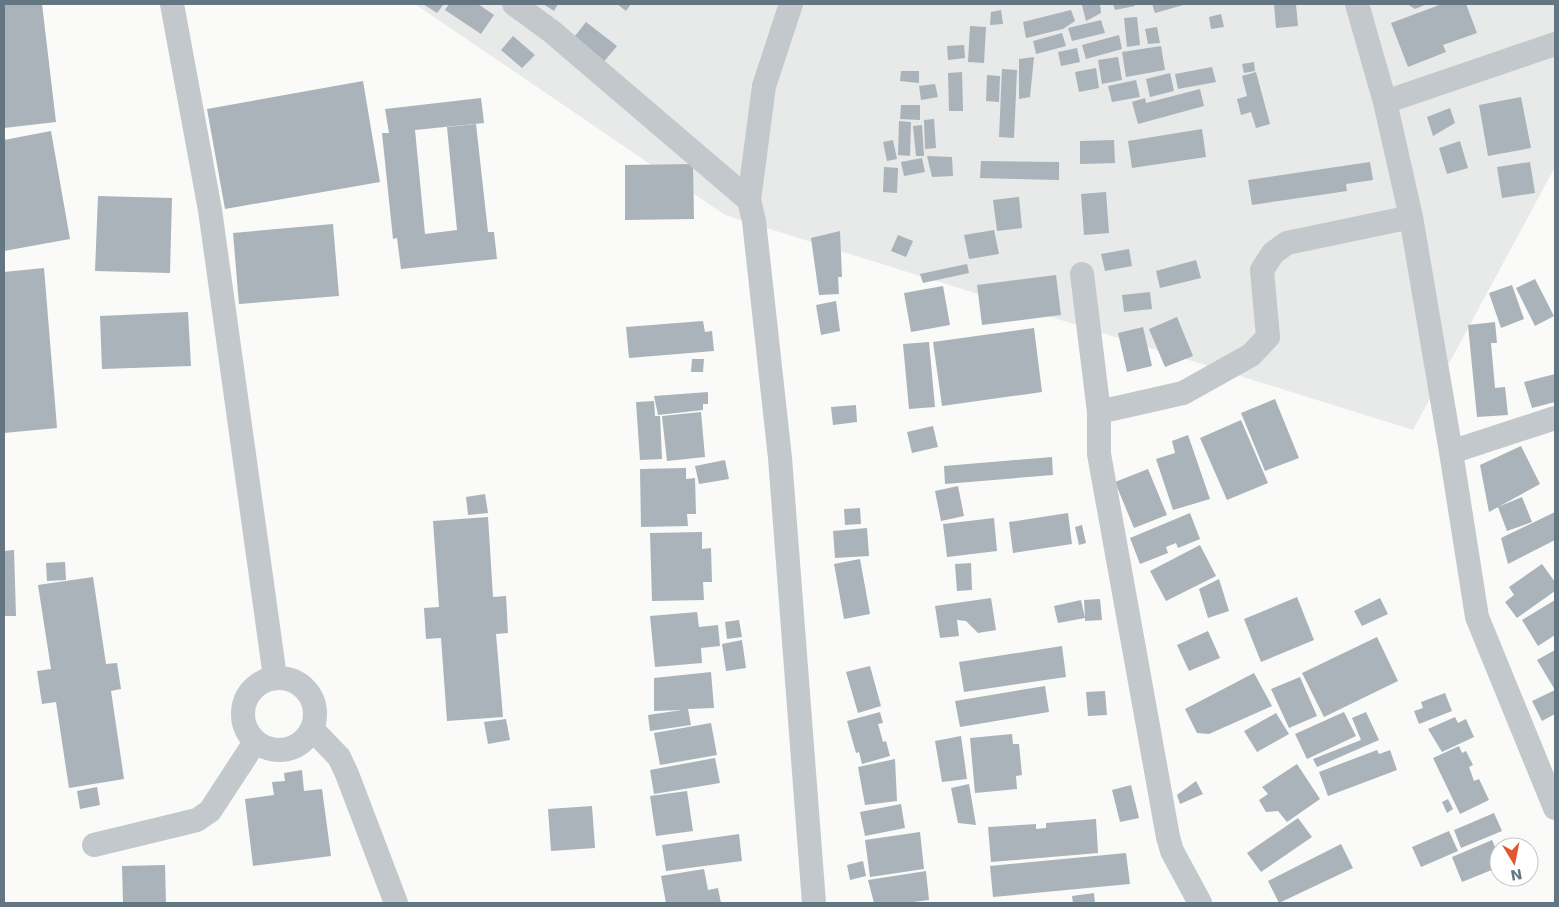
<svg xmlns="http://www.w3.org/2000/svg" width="1559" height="907" viewBox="0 0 1559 907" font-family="'DejaVu Sans',sans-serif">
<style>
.built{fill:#e8e9e9}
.building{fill:#aab3b9}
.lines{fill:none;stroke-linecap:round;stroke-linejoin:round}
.street{stroke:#c3c8cc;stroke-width:24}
</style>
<rect width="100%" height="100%" fill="#fafaf8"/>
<path class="built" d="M415 4H1555V167L1413 430 725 215Z"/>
<path class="building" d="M4 4H42L56 122 4 128Z
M423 4H444L437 13Z
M449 4H478L494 15 481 34 445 10Z
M543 4H558L554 11Z
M617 4H631L626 11Z
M1085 4H1100L1101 13 1086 21 1082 5Z
M1113 4H1134L1135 6 1115 10Z
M1152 4H1187L1155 13Z
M1274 4H1296L1298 26 1276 28Z
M1407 4H1427L1415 9Z
M1442 4H1466L1477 33 1443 45 1446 52 1408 67 1391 23Z
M1001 10 1003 24 990 25 991 12Z
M1071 10 1075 21 1063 29 1026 38 1023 22Z
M1221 14 1224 27 1211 29 1209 17Z
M1137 17 1140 45 1127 47 1124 18Z
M1101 20 1105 33 1072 41 1068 28Z
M586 22 617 46 601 65 571 41Z
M970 26 986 27 984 63 968 62Z
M1157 27 1160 43 1148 44 1145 29Z
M1062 33 1066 46 1036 54 1033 41Z
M1119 35 1122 49 1086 59 1082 45Z
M513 36 535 55 522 68 501 50Z
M964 45 965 58 948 60 947 46Z
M1161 46 1165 70 1126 77 1122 52Z
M1077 48 1080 62 1061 66 1058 52Z
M1034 57 1030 97 1019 99V59Z
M1118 57 1122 80 1102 84 1098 60Z
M1254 62 1255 71 1244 73 1242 64Z
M1212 67 1216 82 1178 89 1175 74Z
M1096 68 1099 88 1079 92 1075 72Z
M1002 69 1017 70 1014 138 999 137Z
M901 71H919V83L900 81Z
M962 72 963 111H949L948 73Z
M1256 72 1270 124 1256 128 1251 112 1241 115 1237 99 1247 96 1242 76Z
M1170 73 1174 91 1150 97 1146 79Z
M987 75 1000 76 999 102 986 101Z
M1136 80 1140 97 1112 102 1108 86Z
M363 81 380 182 225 209 207 109Z
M935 84 938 97 921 100 919 86Z
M1200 89 1204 106 1138 124 1132 102 1145 98 1146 103Z
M1521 97 1531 148 1488 156 1479 105Z
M481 98 484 123 415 130 425 234 457 230 447 127 476 124 488 232H494L497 259 401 269 397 238 393 239 382 133H389L385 109Z
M901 105H920V120L900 119Z
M1450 108 1455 123 1433 136 1427 117Z
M934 119 936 148 925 149 924 120Z
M899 121 911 122 910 156 898 155Z
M922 125 924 156H916L913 126Z
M1202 129 1206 157 1132 168 1128 141Z
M51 131 70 239 4 251V140Z
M893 140 897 159 887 161 883 142Z
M1114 140 1115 163 1080 164V141Z
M1460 141 1468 168 1447 174 1439 148Z
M927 156 952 157 953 176 932 177Z
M922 158 925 172 904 176 901 162Z
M981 161 1059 162V180L980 178Z
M1370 162 1373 180 1346 184 1347 191 1252 205 1248 180Z
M1530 162 1535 193 1502 198 1497 167Z
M693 164 694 219 625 220V165Z
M884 167 898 168 897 193 883 192Z
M1106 192 1109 233 1084 235 1081 194Z
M98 196 172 198 170 273 95 271Z
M1019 197 1022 228 997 231 993 200Z
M333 224 339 296 239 304 233 233Z
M994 230 999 254 969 259 964 235Z
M840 231 842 277H838L839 294 819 295 811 238Z
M898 235 913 241 906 257 891 251Z
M1129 249 1132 266 1105 271 1101 254Z
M1196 260 1201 278 1160 288 1156 271Z
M967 264 969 273 923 283 920 274Z
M44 268 57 428 4 433V272Z
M1056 275 1061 315 982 325 977 285Z
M1535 279 1554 316 1535 326 1516 288Z
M1512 285 1524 319 1501 328 1489 293Z
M943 286 950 325 911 332 904 293Z
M1150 292 1152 309 1124 312 1122 295Z
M836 301 840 331 821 335 816 305Z
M188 312 191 366 102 369 100 316Z
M1177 317 1193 356 1165 367 1149 329Z
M703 321 705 332 712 331 714 351 629 358 626 327Z
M1495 322 1497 343H1491L1495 388 1505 387 1508 415 1477 417 1468 325Z
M1143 327 1152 366 1127 372 1118 333Z
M1034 328 1042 392 942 406 933 342Z
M929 342 935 407 909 409 903 344Z
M692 359H704L703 372H691Z
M1555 374V402L1532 408 1524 382Z
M708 392V404H703V410L658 415 654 396Z
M1275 399 1299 458 1265 471 1241 413Z
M654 401 655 416H660L662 459 640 460 636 402Z
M856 405 857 422 833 425 831 407Z
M701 412 705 457 667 461 662 416Z
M1241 420 1268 483 1227 500 1200 438Z
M933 426 938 447 912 453 907 432Z
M1188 435 1210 499 1173 510 1156 459 1175 453 1172 441Z
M1521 446 1540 484 1489 512 1480 465Z
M1052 457 1053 475 945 484 944 466Z
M725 460 729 479 699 484 695 466Z
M686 468V479L695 478 696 514H687L688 526 641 527 640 469Z
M1148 469 1167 515 1134 528 1115 482Z
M958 486 964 516 941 521 935 491Z
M485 494 488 513 468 515 466 497Z
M1522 497 1532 522 1507 531 1498 507Z
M860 508 861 524 845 525 844 509Z
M1555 512V540L1508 564 1501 538Z
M1068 513 1072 544 1013 553 1009 522Z
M1190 513 1200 539 1178 548 1176 543 1166 547 1168 553 1140 564 1130 538Z
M488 517 493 597 506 596 508 633 496 634 503 717 447 721 441 638 426 639 424 608 439 607 433 521Z
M994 518 997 551 947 557 943 524Z
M1082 525 1086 543 1079 545 1075 527Z
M867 528 869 556 835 558 833 531Z
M702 532V549L711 548 712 582H703L704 600 652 601 650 533Z
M1200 545 1216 576 1166 601 1150 571Z
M14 550 16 616H4V551Z
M860 559 870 614 844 619 834 564Z
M65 562 66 580 47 581 46 563Z
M971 563 972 590 957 591 955 564Z
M1542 564 1555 582V591L1517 618 1505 602 1514 595 1509 587Z
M93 577 106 664 117 663 121 689 111 691 124 779 69 788 56 702 42 704 37 671 51 669 38 585Z
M1219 579 1229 611 1208 618 1199 589Z
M1297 597 1314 640 1261 662 1244 619Z
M991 598 996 630 978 633 966 621 957 620 959 636 940 638 935 606Z
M1380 598 1388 614 1362 626 1354 611Z
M1100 599 1102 620 1085 621V618L1058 623 1054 606 1081 600 1085 618 1084 600Z
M1555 600V635L1538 646 1522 620Z
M697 612 699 627 718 625 720 646 701 648 702 663 655 667 650 616Z
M739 620 742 637 727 639 725 622Z
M1208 631 1220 658 1189 671 1177 645Z
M1377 637 1398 681 1324 717 1302 673Z
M742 640 746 668 726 671 722 644Z
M1062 646 1066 677 964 692 959 662Z
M1555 650V714L1542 721 1532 701 1555 690 1537 660Z
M870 666 881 706 858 713 846 672Z
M711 672 714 708 688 709 691 725 650 731 648 715 682 710 654 711V678Z
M1254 673 1272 706 1209 734 1197 733 1185 709Z
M1300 677 1317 716 1289 728 1271 689Z
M1045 686 1049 712 960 727 955 701Z
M1105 691 1107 715 1088 716 1086 692Z
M1445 693 1452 711 1419 724 1414 711 1423 708 1421 702Z
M880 712 883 723 878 724 883 742 886 741 890 756 862 764 859 752 856 753 847 721Z
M1344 712 1356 736 1307 759 1295 734Z
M1366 712 1379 740 1317 767 1313 759 1361 740 1352 718Z
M1276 713 1289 734 1257 752 1244 731Z
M1455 717 1458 723 1466 719 1474 737 1442 752 1428 729Z
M506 719 510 740 488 744 484 722Z
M711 723 717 755 660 765 654 733Z
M1012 734 1013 744H1019L1022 775 1016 776 1017 789 975 793 970 738Z
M961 736 967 779 942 782 935 741Z
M1459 746 1462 753 1466 751 1473 765 1469 767 1474 781 1479 779 1489 800 1460 814 1433 758Z
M1377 750 1379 754 1390 750 1397 770 1328 796 1319 772Z
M715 758 720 783 654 794 650 770Z
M895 759 897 801 865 805 858 767Z
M1297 764 1320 799 1287 822 1278 811 1266 812 1259 800 1268 794 1262 787Z
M302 770 304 791 322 789 331 856 253 866 245 799 274 795 272 782 285 781 284 773Z
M1196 781 1203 794 1180 804 1177 795Z
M969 784 976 825 958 823 951 788Z
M1131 785 1139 818 1120 822 1112 790Z
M97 787 100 805 80 809 77 791Z
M687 791 693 831 656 836 650 796Z
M1448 799 1453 809 1447 813 1442 802Z
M901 804 905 828 865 836 860 812Z
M592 806 595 848 551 851 548 809Z
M1494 813 1502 831 1461 848 1454 830Z
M1298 818 1312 837 1261 872 1247 853Z
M1096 819 1098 853 991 862 988 827 1036 824V829L1046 828V823Z
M1449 831 1458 851 1421 867 1412 847Z
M920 832 924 869 870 877 865 840Z
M739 834 742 861 666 871 662 845Z
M1492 840 1499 856V867L1462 882 1452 857Z
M1341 844 1353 868 1279 903 1268 881Z
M1126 853 1130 884 993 897 990 866Z
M863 861 866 876 850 880 847 865Z
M165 865 166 903H123L122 866Z
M704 869 708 890 718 888 721 903H666L661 876Z
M926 871 929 900 905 903H874L868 880Z
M1094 893 1095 903H1073L1072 896Z"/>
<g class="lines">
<path class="street" d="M172 4 210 210 275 677
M514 4 551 31 749 200
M791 4 764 86 749 200 754 221 780 458 814 903
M1357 4 1385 102 1411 217 1451 452 1477 617 1555 808
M1385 102 1555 44
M1082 274 1099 412
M1451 452 1555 418
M243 714a36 36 0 1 1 72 0a36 36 0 1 1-72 0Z
M312 729 339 757 347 774 396 903
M94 845 197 820 210 811 255 742
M1200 903 1172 851 1168 837 1099 454V412L1183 393 1251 355 1268 337 1262 270 1273 253 1287 243 1411 217"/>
</g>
<rect width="1559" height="907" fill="none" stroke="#657683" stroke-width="10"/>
<g transform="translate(1514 862) rotate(170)"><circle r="24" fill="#ffffff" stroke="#c1c8cd"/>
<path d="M0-4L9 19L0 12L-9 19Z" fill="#e4572e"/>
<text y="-8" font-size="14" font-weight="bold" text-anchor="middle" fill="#657683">N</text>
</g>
</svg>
